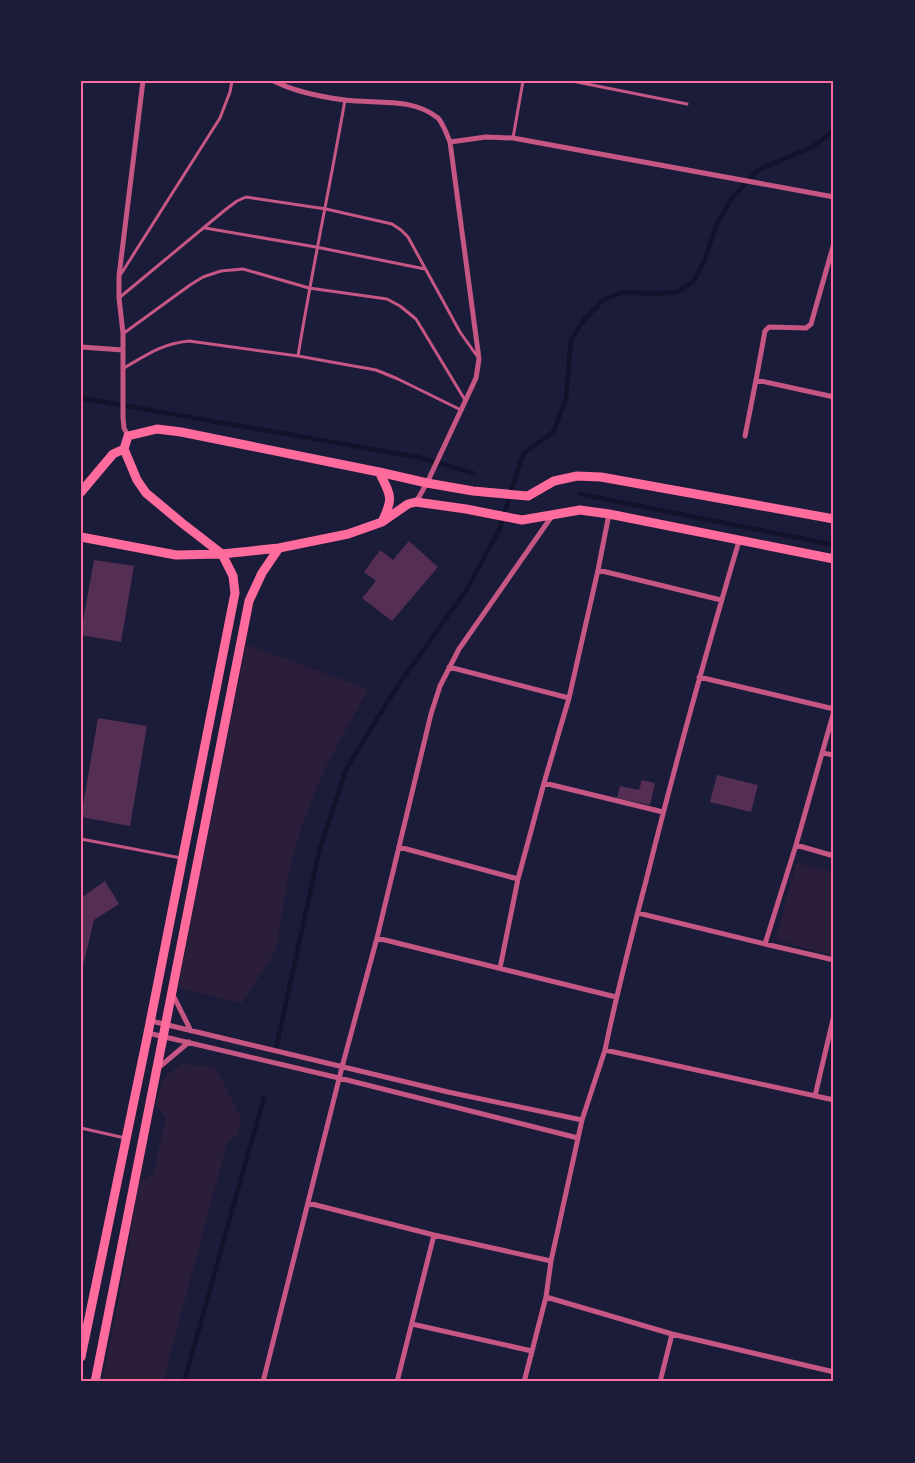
<svg xmlns="http://www.w3.org/2000/svg" width="915" height="1463" viewBox="0 0 915 1463" font-family="'PT Sans',sans-serif">
<style>
.green{fill:#2a1e3b}
.lines{fill:none;stroke-linecap:round;stroke-linejoin:round}
.stream{stroke:#12122b;stroke-width:4.5}
.building{fill:#542f53}
.service{stroke:#c65784;stroke-width:3}
.minor{stroke:#c65784;stroke-width:5}
.secondary{stroke:#ff6b9d;stroke-width:9}
.neatline{fill:none;stroke:#ff6b9d;stroke-width:2}
</style>
<rect width="100%" height="100%" fill="#1b1b3a"/>
<path class="green" d="M246 644 368 689 324 771 301 828 290 869 276 950 242 1003 178 988Z
M796 863 834 872V946L831 955 776 940Z
M181 1064 215 1067 228 1091 241 1118 237 1135 227 1143 163 1382H102L122 1283 139 1182 153 1174 166 1118 155 1103 164 1078Z"/>
<g class="lines">
<path class="stream" d="M81 398 417 457 473 473
M580 494 834 545
M276 1048 319 852 346 769 397 687 467 589 499 530 523 454 554 431 566 398 571 340 583 321 603 300 623 292 657 294 677 292 693 282 704 262 715 228 731 199 758 170 812 147 831 133H834
M184 1382 264 1097"/>
</g>
<path class="building" d="M409 541 438 567 392 621 362 598 376 581 364 572 380 550 393 560Z
M94 560 134 566 121 642 81 635V621H83Z
M98 718 147 726 130 826 81 817Z
M717 775 758 785 751 812 710 802Z
M642 780 655 783 650 805 617 798 620 786 639 790Z
M105 881 119 904 94 920 81 974V898Z"/>
<g class="lines">
<path class="service" d="M572 81 687 104
M513 138 523 81
M205 228 316 247 425 269
M121 274 220 118 230 92 232 81
M119 298 225 210 237 201 246 197 326 209 392 224 401 230 408 237 460 332 477 356
M124 333 190 285 203 277 221 271 243 269 309 288 387 299 400 306 416 319 465 400
M298 356C312 270 330 186 345 100
M124 368C148 354 161 344 189 341L298 356 376 370 398 379 461 410
M81 839 181 858
M81 1128 125 1138"/>
<path class="minor" d="M274 81C295 92 322 97 345 100 375 104 412 97 438 118 443 123 447 135 450 142L479 359 476 378 427 483 416 502
M450 142 486 137 513 138 834 197
M81 347 123 350
M756 380 765 331 769 327 806 328 811 324 834 243
M128 436 124 428 123 418V333L119 298V276L143 81
M745 436 756 380 834 397
M598 570 721 600
M449 667 569 698
M699 677 834 709
M822 753 834 755
M544 783 663 812
M796 845 834 856
M399 847 518 879
M638 913 765 944 796 845 834 711
M377 938 616 997
M765 944 834 960
M500 968 518 879 544 783 569 698 598 570 609 514
M172 993 191 1031
M151 1021 448 1092 582 1120
M148 1033 339 1078 578 1138
M605 1050C617 992 632 934 647 877 675 764 706 653 739 541
M157 1069 189 1042
M815 1096 834 1015
M834 1100 605 1050 582 1120 551 1261 546 1297 672 1334 834 1372
M308 1203 434 1235 551 1261
M412 1324 532 1351
M263 1382 342 1067 377 938 431 714 440 686 459 649 552 516
M397 1382 434 1235
M524 1382 546 1297
M660 1382 672 1334"/>
<path class="secondary" d="M379 472 427 483 473 491 528 496 554 481 577 476 601 477 834 519
M81 492 113 454 124 449
M382 522C394 497 391 496 379 472L181 432 157 429 128 436 124 449 137 480 146 493 182 523 222 554 279 548 348 534 382 522 408 504 416 502 466 509 522 520 580 510 609 514 834 559
M81 537 176 555 222 554 233 576 235 593 148 1033 81 1357
M95 1382 249 601 262 573 279 548"/>
</g>
<rect width="915" height="1463" fill="none" stroke="#1b1b3a" stroke-width="165"/>
<rect x="82" y="82" width="750" height="1298" class="neatline"/>
</svg>
